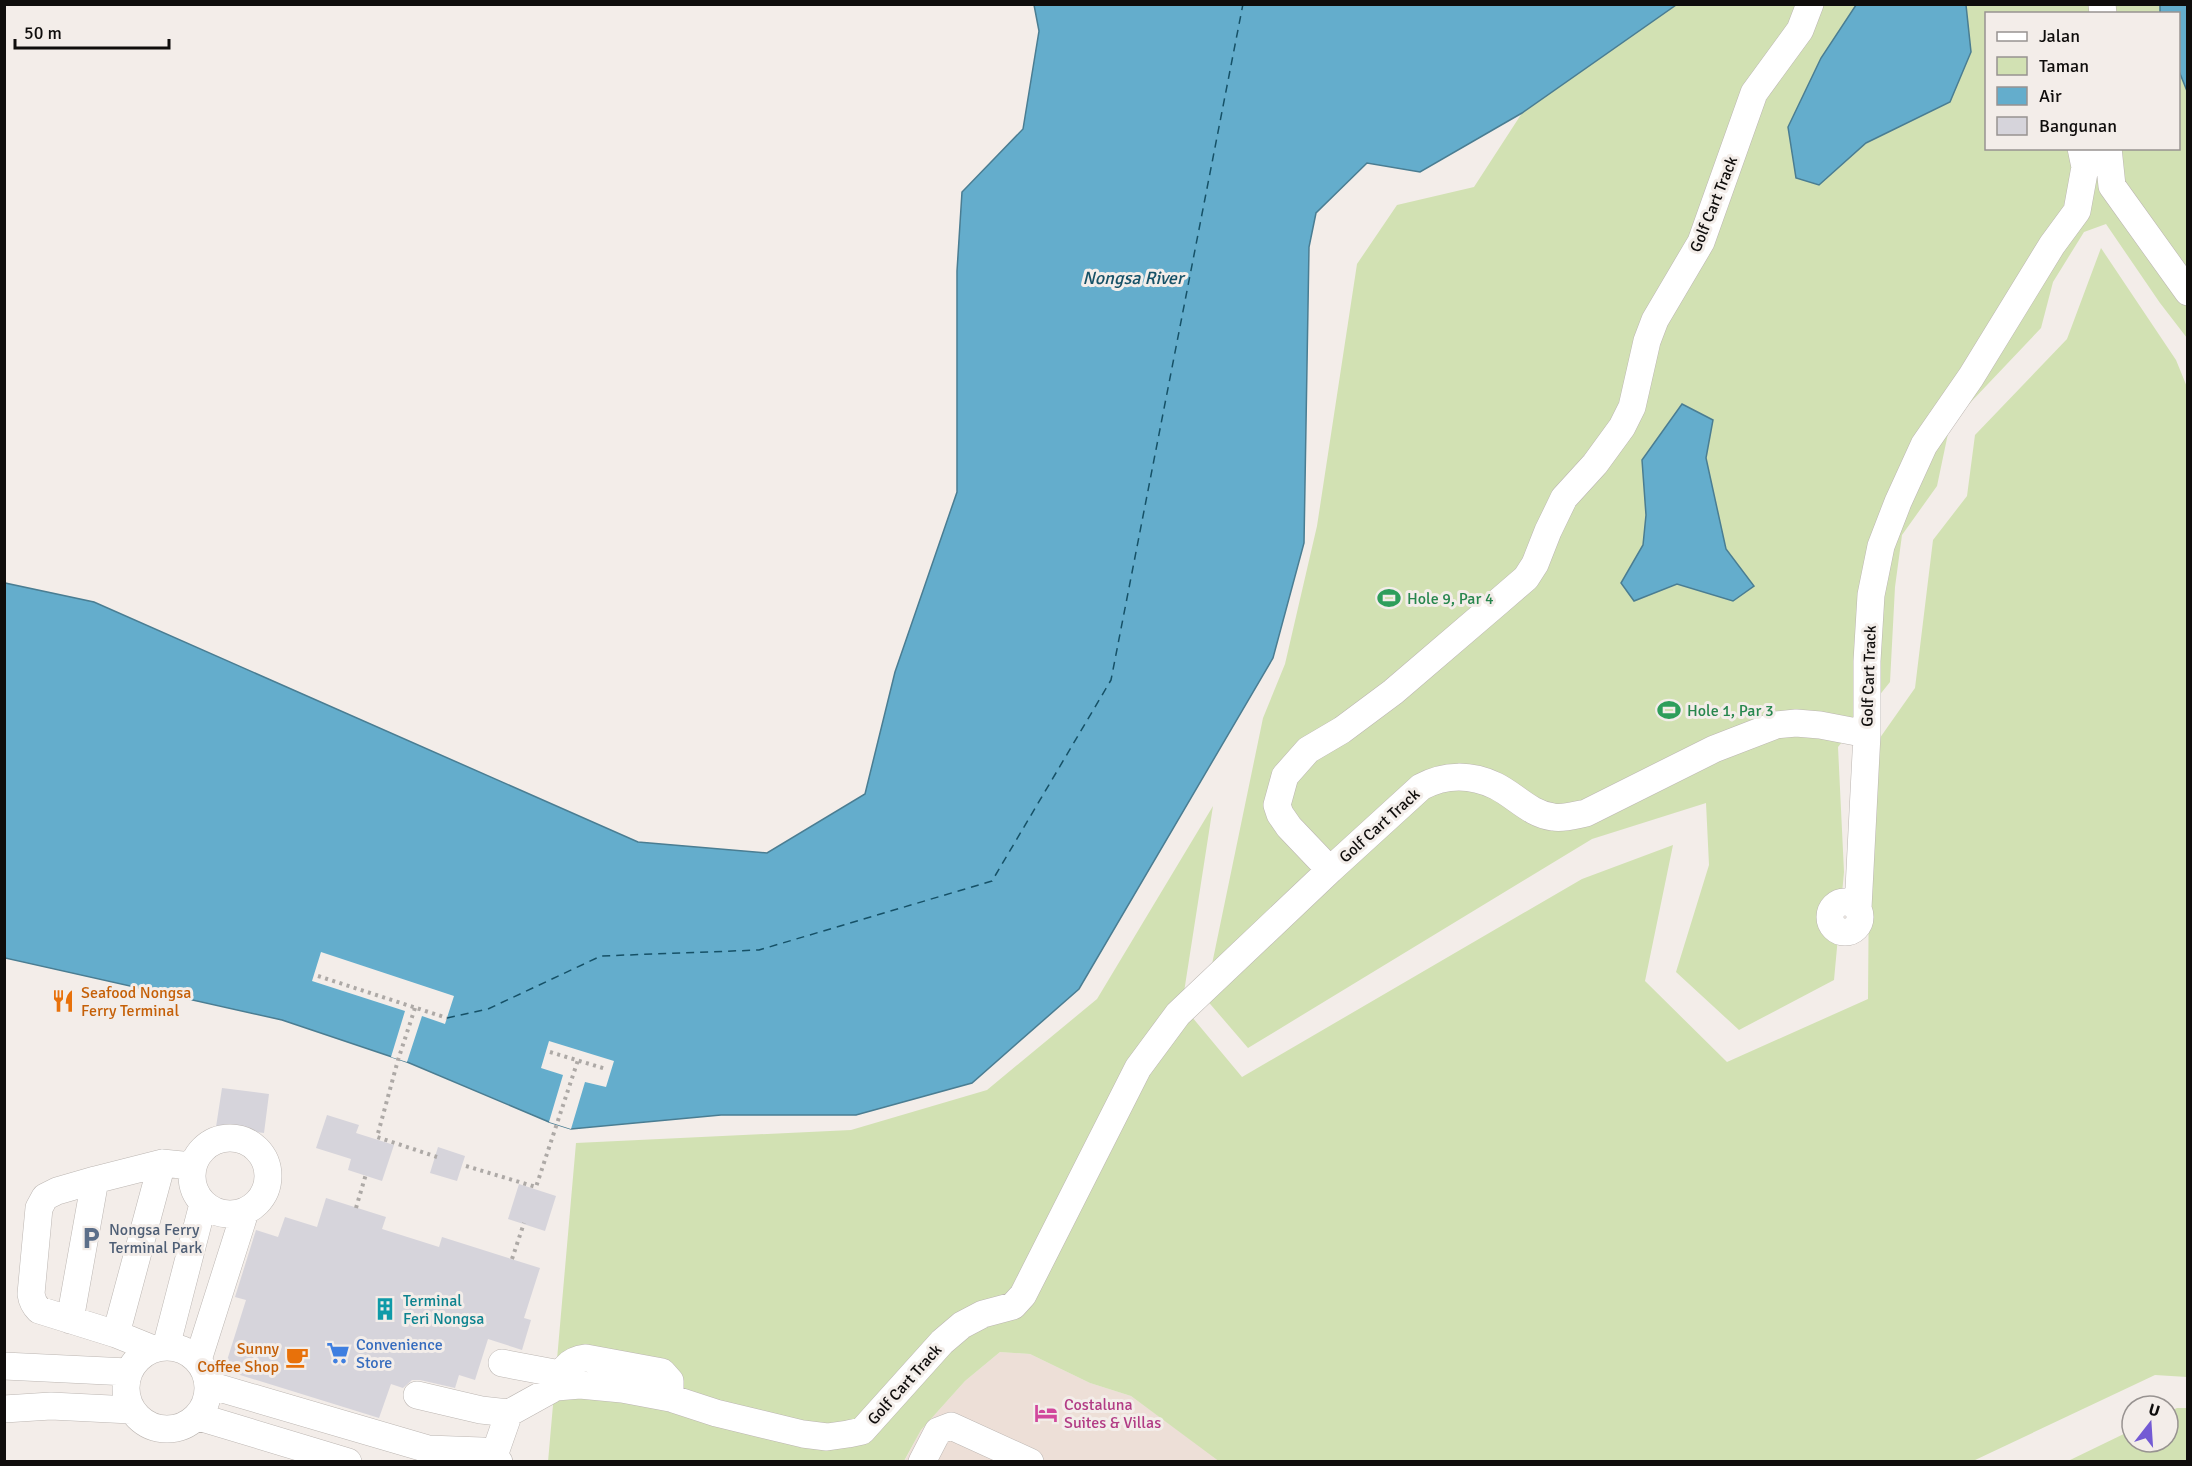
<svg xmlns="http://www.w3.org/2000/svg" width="2192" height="1466" viewBox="0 0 2192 1466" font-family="Signika,sans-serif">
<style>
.built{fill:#eddfd7}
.green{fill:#d2e1b3;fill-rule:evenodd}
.water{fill:#64adcc;stroke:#4a7d92;stroke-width:1.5}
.pier{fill:#f3ede9}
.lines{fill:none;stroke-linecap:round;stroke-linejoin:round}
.ferry{stroke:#165167;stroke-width:1.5;stroke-dasharray:8 6;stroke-linecap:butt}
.building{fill:#d6d4db}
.minor-casing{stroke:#bcb6b2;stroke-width:28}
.path{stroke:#ada9a6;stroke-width:4;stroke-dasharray:3 4.5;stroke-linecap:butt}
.minor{stroke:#fff;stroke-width:27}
.labels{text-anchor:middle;stroke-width:6;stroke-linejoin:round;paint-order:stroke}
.street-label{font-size:16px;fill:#0f0d0c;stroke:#f3ede9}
.leisure-label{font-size:16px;fill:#27864d;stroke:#f3ede9;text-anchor:start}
.food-label{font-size:16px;fill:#c56008;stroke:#f3ede9;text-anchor:start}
.service-label{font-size:16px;fill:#4e5e75;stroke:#f3ede9;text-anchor:start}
.culture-label{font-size:16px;fill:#0d838f;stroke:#f3ede9;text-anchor:start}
.shop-label{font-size:16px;fill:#366cbe;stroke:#f3ede9;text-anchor:start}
.hotel-label{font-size:16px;fill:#b23c85;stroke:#f3ede9;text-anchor:start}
.water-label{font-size:18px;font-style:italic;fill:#165167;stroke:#f3ede9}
</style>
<rect width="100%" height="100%" fill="#f3ede9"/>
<path class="built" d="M1000 1352 1030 1354 1090 1383 1131 1396 1220 1461 904 1462 921 1430 965 1381Z"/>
<path class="green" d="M1676 5H2187V338L2160 303 2106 224 2084 232 2053 282 2041 328 1950 424 1937 486 1902 535 1895 587 1890 682 1838 747 1844 872 1834 980 1739 1030 1676 972 1709 865 1706 803 1592 839 1248 1048 1205 998 1263 718 1285 664 1317 526 1357 264 1397 205 1474 187 1522 113ZM1986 14H2178V148H1986Z
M2101 248 2176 360 2187 387V1377L2155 1375 1973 1461 1220 1462 1131 1396 1090 1383 1030 1354 1000 1352 965 1381 921 1430 904 1461 548 1462 576 1143 851 1130 987 1090 1097 999 1213 806 1182 1005 1242 1077 1582 879 1673 845 1645 981 1727 1062 1868 999 1870 752 1915 688 1933 540 1967 496 1975 435 2067 339Z
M2177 1408H2187V1461H2068L2132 1430V1442H2168V1412Z"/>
<path class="water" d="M1034 5H1676L1522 113 1420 172 1367 163 1316 213 1309 247 1304 543 1273 658 1079 989 972 1083 856 1115H721L571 1129 549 1122 407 1062 282 1020 5 958V583L94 602 638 842 767 853 865 794 895 672 957 492V271L962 192 1023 129 1039 31Z
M1856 5H1966L1971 52 1950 102 1866 143 1819 185 1796 178 1788 127 1821 58Z
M2160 5H2187V91L2179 71 2178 14 2160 13Z
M1682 404 1713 420 1706 458 1726 549 1754 586 1733 601 1677 584 1634 601 1621 583 1643 545 1646 515 1642 460Z"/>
<path class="pier" d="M321 952 454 996 445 1024 422 1016 407 1062 391 1057 405 1011 312 981Z
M549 1041 614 1061 606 1087 585 1082 571 1129 549 1122 563 1075 541 1068Z"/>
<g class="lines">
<path class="ferry" d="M447 1018 488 1009 601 956 759 950 992 881 1111 680 1243 4"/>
</g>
<path class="building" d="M222 1088 269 1094 264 1133 216 1127Z
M327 1115 359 1125 356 1133 394 1145 382 1181 348 1170 351 1159 316 1148Z
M438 1147 465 1156 457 1181 430 1173Z
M519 1184 556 1196 545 1231 508 1219Z
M326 1198 386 1217 382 1229 439 1247 442 1237 540 1268 524 1318 531 1320 522 1350 488 1339 475 1380 459 1375 455 1388 420 1380H412L403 1388 391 1384 379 1418 224 1370 246 1300 235 1297 256 1230 278 1237 285 1217 317 1227Z"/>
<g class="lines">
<g class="minor-casing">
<path id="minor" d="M1810 4 1800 30 1754 93 1701 242 1655 320 1647 341 1632 407 1622 427 1595 464 1564 498 1548 531 1535 564 1526 578 1497 603 1393 692 1342 730 1308 750 1285 776 1277 805 1280 814 1289 827 1330 870 1421 787C1445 774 1471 774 1496 786 1516 796 1530 814 1553 817 1564 819 1575 815 1586 813L1714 749 1776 725 1796 723 1820 725 1867 734V661L1871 595 1881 546 1898 502 1924 445 1971 377 2052 245 2077 211 2085 167 2081 148
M2102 4 2103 14
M2108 148 2112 186 2188 292
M1830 917a15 15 0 1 1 30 0a15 15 0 1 1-30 0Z
M1858 908 1867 734
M192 1176a38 38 0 1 1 76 0a38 38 0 1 1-76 0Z
M70 1320 95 1180
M116 1334 162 1163
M126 1388a41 41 0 1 1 82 0a41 41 0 1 1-82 0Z
M166 1347 203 1204
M153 1349 116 1334 39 1310C34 1305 32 1301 31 1294L39 1208 45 1197 57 1191 95 1180 162 1163 192 1166
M198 1360 245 1212
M502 1363 560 1374
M4 1366 128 1372
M209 1385 428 1449 482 1451 494 1456 499 1462
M556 1387C562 1370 568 1360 586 1358L662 1372 670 1381V1398
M417 1395 481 1410 509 1413
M4 1409 51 1406 131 1410
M199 1417 348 1462
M494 1456 509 1413 556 1387 580 1385 622 1389 670 1398 716 1413 803 1434 827 1437 848 1434 862 1431 942 1342 962 1325 983 1314 1013 1306 1023 1295 1138 1068 1178 1014 1330 870
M922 1462 938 1431 951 1426 1030 1462"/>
</g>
<path class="path" d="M318 976 447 1018
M415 1008 398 1060 377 1137 437 1157
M550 1052 606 1069
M466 1166 536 1187 578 1060
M356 1208 366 1174
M512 1259 524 1223"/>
<use href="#minor" class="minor"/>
</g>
<defs>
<g id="stadium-bare" transform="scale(1.8)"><path d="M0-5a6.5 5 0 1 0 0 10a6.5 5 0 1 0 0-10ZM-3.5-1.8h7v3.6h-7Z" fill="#2e9e5b" stroke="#f3ede9" stroke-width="2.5" paint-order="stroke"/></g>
<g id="restaurant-bare" transform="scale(1.8)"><path d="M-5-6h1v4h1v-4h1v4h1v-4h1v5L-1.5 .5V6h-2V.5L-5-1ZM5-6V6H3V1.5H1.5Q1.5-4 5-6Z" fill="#e8710a" stroke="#f3ede9" stroke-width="2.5" paint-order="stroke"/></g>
<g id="parking-bare" transform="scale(1.8)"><path d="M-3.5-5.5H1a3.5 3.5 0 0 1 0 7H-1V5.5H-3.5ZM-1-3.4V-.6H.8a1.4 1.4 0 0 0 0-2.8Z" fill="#5c6f8a" stroke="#f3ede9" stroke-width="2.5" paint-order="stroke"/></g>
<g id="building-bare" transform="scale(1.8)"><path d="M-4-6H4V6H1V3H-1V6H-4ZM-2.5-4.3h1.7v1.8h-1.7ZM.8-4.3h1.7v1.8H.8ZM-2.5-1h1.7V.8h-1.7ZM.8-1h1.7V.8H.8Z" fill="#0f9aa8" stroke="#f3ede9" stroke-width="2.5" paint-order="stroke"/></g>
<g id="supermarket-bare" transform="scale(1.8)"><path d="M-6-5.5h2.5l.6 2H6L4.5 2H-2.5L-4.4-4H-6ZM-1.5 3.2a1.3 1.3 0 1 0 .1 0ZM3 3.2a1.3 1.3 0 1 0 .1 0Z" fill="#3f7fe0" stroke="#f3ede9" stroke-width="2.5" paint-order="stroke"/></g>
<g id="cafe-bare" transform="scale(1.8)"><path d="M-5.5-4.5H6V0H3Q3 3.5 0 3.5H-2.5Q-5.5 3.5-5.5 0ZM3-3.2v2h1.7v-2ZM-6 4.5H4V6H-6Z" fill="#e8710a" stroke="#f3ede9" stroke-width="2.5" paint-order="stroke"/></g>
<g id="hotel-bare" transform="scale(1.8)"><path d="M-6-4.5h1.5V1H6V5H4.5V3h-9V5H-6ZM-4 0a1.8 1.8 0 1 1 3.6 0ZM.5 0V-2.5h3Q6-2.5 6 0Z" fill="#d1479c" stroke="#f3ede9" stroke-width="2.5" paint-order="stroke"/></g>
</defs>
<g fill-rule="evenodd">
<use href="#stadium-bare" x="1389" y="598"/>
<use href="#stadium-bare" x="1669" y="710"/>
<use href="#restaurant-bare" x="63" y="1001"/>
<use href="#parking-bare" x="91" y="1238"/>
<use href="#building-bare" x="385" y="1309"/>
<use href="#supermarket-bare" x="338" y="1353"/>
<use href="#cafe-bare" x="297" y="1357"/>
<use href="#hotel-bare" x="1046" y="1413"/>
</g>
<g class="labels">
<g class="street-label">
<text transform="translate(1713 204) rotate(-68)" y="6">Golf Cart Track</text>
<text transform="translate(1868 676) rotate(-88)" y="6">Golf Cart Track</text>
<text transform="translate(1379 825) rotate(-42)" y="6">Golf Cart Track</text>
<text transform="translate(904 1384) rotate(-48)" y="6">Golf Cart Track</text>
</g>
<g class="leisure-label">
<text x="1407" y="604">Hole 9, Par 4</text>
<text x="1687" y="716">Hole 1, Par 3</text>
</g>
<g class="food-label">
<text x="81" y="998">Seafood Nongsa<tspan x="81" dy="18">Ferry Terminal</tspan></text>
<text x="279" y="1354" text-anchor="end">Sunny<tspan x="279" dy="18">Coffee Shop</tspan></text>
</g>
<g class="service-label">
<text x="109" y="1235">Nongsa Ferry<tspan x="109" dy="18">Terminal Park</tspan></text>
</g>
<g class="culture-label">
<text x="403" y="1306">Terminal<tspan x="403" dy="18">Feri Nongsa</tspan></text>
</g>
<g class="shop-label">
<text x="356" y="1350">Convenience<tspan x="356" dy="18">Store</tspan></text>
</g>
<g class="hotel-label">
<text x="1064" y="1410">Costaluna<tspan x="1064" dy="18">Suites &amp; Villas</tspan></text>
</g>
<g class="water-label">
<text x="1133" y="284">Nongsa River</text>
</g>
</g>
<rect width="2192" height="1466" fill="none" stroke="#0f0d0c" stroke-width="12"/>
<rect x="1985" y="12" width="195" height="138" fill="#f3ede9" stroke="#989391" stroke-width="1.5"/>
<rect x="1997" y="32" width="30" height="9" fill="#ffffff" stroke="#989391" stroke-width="1.5"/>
<text x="2039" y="42" font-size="18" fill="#0f0d0c">Jalan</text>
<rect x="1997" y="57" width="30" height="18" fill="#d2e1b3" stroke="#989391" stroke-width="1.5"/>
<text x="2039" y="72" font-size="18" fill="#0f0d0c">Taman</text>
<rect x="1997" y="87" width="30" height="18" fill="#64adcc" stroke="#989391" stroke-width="1.5"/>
<text x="2039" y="102" font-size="18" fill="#0f0d0c">Air</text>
<rect x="1997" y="117" width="30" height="18" fill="#d6d4db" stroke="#989391" stroke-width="1.5"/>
<text x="2039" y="132" font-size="18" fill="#0f0d0c">Bangunan</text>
<g transform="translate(2150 1424) rotate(17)"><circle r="28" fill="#f3ede9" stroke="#989391" stroke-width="1.5"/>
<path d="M0-4.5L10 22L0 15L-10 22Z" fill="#735ad4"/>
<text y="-9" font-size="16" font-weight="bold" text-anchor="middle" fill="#0f0d0c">U</text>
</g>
<path d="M15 39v9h154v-9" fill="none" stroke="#0f0d0c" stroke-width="3"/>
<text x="24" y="39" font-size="18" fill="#0f0d0c" stroke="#f3ede9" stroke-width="4.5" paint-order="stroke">50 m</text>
</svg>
